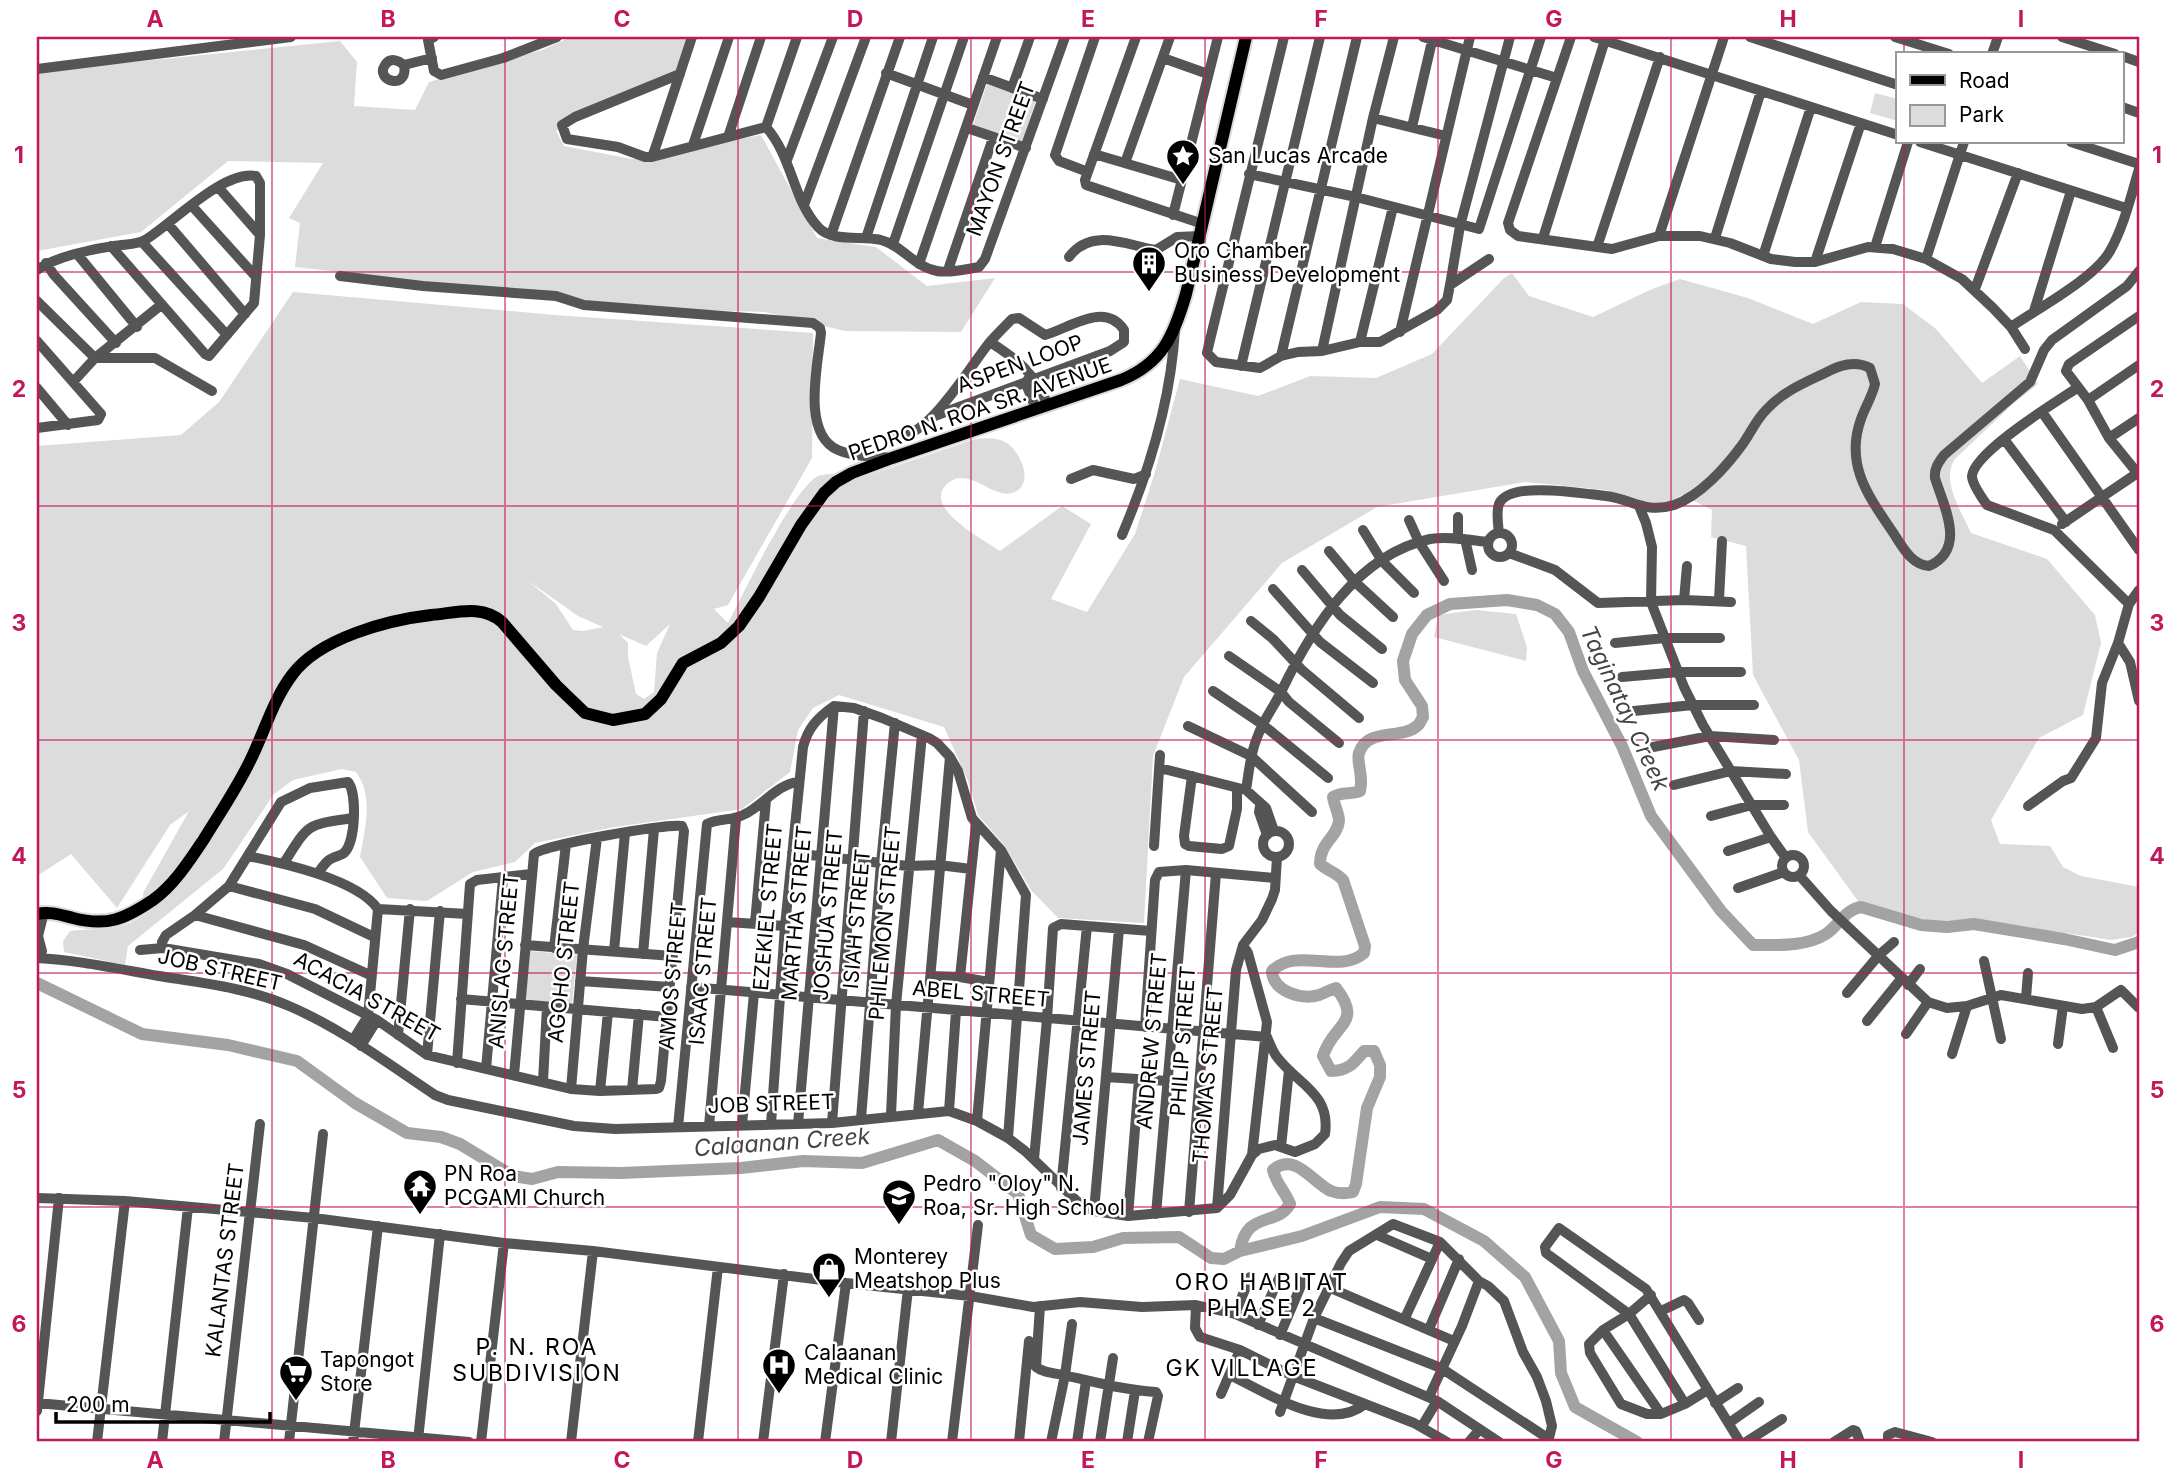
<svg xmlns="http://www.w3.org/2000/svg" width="2176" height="1479" viewBox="0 0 2176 1479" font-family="Inter,sans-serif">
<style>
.green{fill:#dcdcdc;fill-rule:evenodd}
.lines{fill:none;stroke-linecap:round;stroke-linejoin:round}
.river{stroke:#a3a3a3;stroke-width:12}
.major-casing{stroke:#dbdbdb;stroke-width:16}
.minor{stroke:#555;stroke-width:10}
.major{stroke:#000;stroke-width:12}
.grid{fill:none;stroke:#c2185b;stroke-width:2;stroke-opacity:0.55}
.labels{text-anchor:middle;stroke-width:5;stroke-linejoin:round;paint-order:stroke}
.poi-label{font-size:21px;fill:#000;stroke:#fff;text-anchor:start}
.street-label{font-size:21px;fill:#000;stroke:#fff}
.water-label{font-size:23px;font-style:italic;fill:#444;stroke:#fff}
.neighbourhood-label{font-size:23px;letter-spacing:2px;fill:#000;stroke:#fff}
.neatline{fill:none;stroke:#c2185b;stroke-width:2.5}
.grid-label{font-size:23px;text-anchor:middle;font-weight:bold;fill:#c2185b}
</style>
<rect width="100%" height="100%" fill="#fff"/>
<path class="green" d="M571 37H687L675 76 556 131 564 146 632 159 761 135 817 238 876 247 927 286 995 278 961 332 845 331 765 312 613 307 563 297 295 267 300 223 289 218 323 163 228 161 141 232 37 251V72L340 41 357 62 354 106 415 110 429 82 542 50Z
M987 84 1036 100 1022 144 972 128Z
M1875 93 1898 99V121L1870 113Z
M1512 273 1529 296 1593 317 1652 289 1680 279 1748 298 1813 324 1861 302 1903 304 1936 329 1982 383 2020 356 2038 384 2014 403 1955 459C1940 480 1962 512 1971 533L2047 559 2095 615 2101 643 2083 715 2039 738 1991 820 2000 844 2050 846 2063 867 2081 876 2139 887V933L2131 937 2111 940 1981 920 1934 921 1913 917 1858 901 1808 832 1799 760 1753 675 1746 546 1711 537 1712 510 1682 495 1666 504 1652 505 1606 490 1525 482 1377 507 1282 563 1184 677 1153 756 1144 923 1058 918 1031 890 1005 846 978 815 968 781 944 727 839 695 813 708 798 730 790 772 742 809 615 827 535 843 515 862 473 872 427 901 387 898 360 857C365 829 374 796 356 772L342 769 293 780 274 794 223 869 128 946 125 965 64 952 63 941 70 931C100 927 118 934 145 914L143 893 189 811 170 825 117 908 71 854 37 876V446L181 435 219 402 293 292 555 315 813 333 812 458 728 605 714 609 728 623C744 593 792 490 818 476 830 471 857 476 872 474L975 439C987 438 997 437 1007 443 1019 451 1033 479 1018 490 996 506 970 463 947 484 921 507 984 540 1000 551L1062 506 1091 524 1051 599 1087 612 1135 534 1155 472 1180 379 1258 396 1310 376 1376 378 1432 354 1504 278ZM527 580 578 616 603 627 583 631 573 630 556 604ZM670 624 657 653 654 692 644 699 636 694 628 657V643L619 634 646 646Z
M1476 610 1516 614 1527 647 1526 661 1434 637 1438 615Z
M530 951 577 955 572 1004 525 1000Z"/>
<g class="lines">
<path class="river" d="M37 983 142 1034 228 1045 297 1061 355 1103 407 1133 441 1137 460 1144 513 1176 532 1179 558 1172 621 1173 741 1168 803 1161 862 1163 938 1140 975 1161 1018 1194 1031 1235 1055 1249 1093 1247 1123 1238 1179 1237 1211 1258 1224 1259 1240 1251 1302 1236 1380 1207 1424 1209 1484 1241 1525 1277 1559 1341 1561 1373 1575 1407 1637 1442
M1240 1251C1246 1210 1277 1227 1290 1204 1285 1191 1276 1184 1273 1170 1295 1151 1313 1183 1331 1191 1339 1194 1345 1194 1353 1192L1356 1184 1367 1108 1380 1077V1065L1374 1051H1364C1354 1063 1348 1071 1331 1071L1323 1056C1333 1023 1364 1024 1336 988 1329 990 1325 993 1319 995 1302 1000 1273 992 1272 971 1297 946 1339 975 1364 953L1365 946 1343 880C1336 872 1328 871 1320 864 1320 842 1337 838 1339 821 1339 813 1334 805 1333 797 1342 791 1351 795 1360 791 1364 775 1356 762 1359 753 1367 727 1402 740 1417 726 1420 724 1421 720 1423 717L1422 706 1405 680 1403 661 1412 634 1427 615 1450 604 1507 600 1537 605 1555 614 1569 632 1583 671 1622 746 1651 816 1721 911 1753 945C1775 945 1806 947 1826 934 1838 926 1846 909 1861 907L1921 925 1947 927 1974 924 2064 939 2115 950 2139 942"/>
<g class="major-casing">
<path id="major" d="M37 914C50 911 61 915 73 918 107 927 125 919 153 900 174 885 190 860 204 839 220 813 237 788 250 761 264 733 273 700 292 675 319 638 388 620 431 615 456 613 482 604 502 622L556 685 585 713 613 720 645 714 661 699 683 663 721 643 739 626 759 597 801 525 824 493 836 482 852 473 892 458 1121 380C1163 363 1174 335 1186 294L1246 37"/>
</g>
<path class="minor" d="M434 37 428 40 434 71 441 75 503 58 557 37
M1136 37 1085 180 1086 185 1203 224
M1284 37 1209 344 1207 353 1216 362 1260 368 1281 356 1298 352 1322 351 1360 342H1380L1437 310 1447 300 1450 285 1489 259
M1423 37 1557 78
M1571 37 1508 223 1510 230 1518 236 1612 249 1659 236H1700L1730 243 1771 259 1795 262H1815L1868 247 1893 249 1926 259 1962 279 1993 308 2011 327 2025 349
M1594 37 1898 135
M1750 37 1898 85
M1895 37 1949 54
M2062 37 2115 54
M1992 54 1998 37
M2122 56 2139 62
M1163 58 1208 74
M404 65C409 91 374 81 385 65 390 57 398 60 404 65L432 58
M37 69 291 37
M886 73 973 105
M680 74 575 117 562 125 567 139 618 147 645 157H652L656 146 692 37
M983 77 1043 99
M1012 88 1030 37
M2122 107 2139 113
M1373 118 1446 136
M766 127 797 37
M1412 127 1433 37
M967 128 1026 148
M728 137 761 37
M1920 142 2126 208
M2071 142 2139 164
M693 145 729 37
M1094 154 1182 180
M652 157 766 127C792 156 793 200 818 227 832 243 862 235 881 240 902 245 914 267 937 271 946 273 969 269 979 267L985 259 1065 37
M787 160 833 37
M1125 163 1170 37
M1088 172 1059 161 1055 155 1095 37
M1249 174 1356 197 1479 229 1541 37
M218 187 260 235
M804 205 866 37
M192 206 256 277
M1173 215 1218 37
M168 224 245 314
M831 235 900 37
M1659 236 1724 37
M866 238 933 37
M1543 238 1605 40
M1715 238 1761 91
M142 242 227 335
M893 244 964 37
M1597 247 1660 57
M1875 247 1908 142
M78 255 137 327
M1763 256 1811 107
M1069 257C1091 227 1126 245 1156 250L1177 237 1200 236
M1926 259 1964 142
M1815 262 1861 123
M46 263 54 275 116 343
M919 264 997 37
M37 270C55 257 91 249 114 246 124 244 137 245 145 240 173 223 223 170 256 176L260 183V235L254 303 209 356 205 354 111 246
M948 270 993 138
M340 276 423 286 556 296 584 305 813 323 820 328 821 333C818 364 801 434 838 450 854 457 875 456 892 458
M1450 285 1460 226 1510 37
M1975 289 2018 173
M37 301 95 358H155L212 391
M2034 311 2071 191
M2139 316 2069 364 2066 371 2088 400 2109 438 2139 475
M2011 327C2037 309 2095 278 2110 251 2124 226 2131 196 2139 169
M1400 332 1470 37
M37 341 101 414 98 420 37 428
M990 342C1021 362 1033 372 1048 405
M1360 342 1393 207
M1322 351 1373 118 1394 37
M1281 356 1357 37
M1241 366 1320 37
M1028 379 1026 384 1036 409
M74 381 95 358 161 305
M37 388 68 425
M2077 388C2056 402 1974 452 1972 476 1972 484 1982 498 1987 505L2054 530 2129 604
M2088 400 2139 365
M2042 412 2139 550
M894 438C928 439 969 368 989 343 996 335 1004 327 1012 319L1019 318 1045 335C1070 328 1105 301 1124 330V342L1110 351 932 417
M2109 438 2139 418
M2004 439 2066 522
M1071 479 1093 470 1134 479 1146 474
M1639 506 1646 523 1652 547 1651 602 1684 687 1703 725 1771 837 1786 858
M1458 517V539
M1409 520 1419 542 1444 581
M2062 524 2139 472
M1363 530 1382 561 1414 593
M1488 545a12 12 0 1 1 24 0a12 12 0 1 1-24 0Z
M1499 533C1498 524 1496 512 1499 504 1509 480 1585 494 1606 496 1632 499 1645 514 1674 505 1700 496 1726 467 1742 445 1750 434 1756 420 1766 410 1782 392 1804 383 1825 373 1840 365 1855 360 1870 368L1875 384C1872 397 1865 407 1861 419 1844 466 1870 498 1894 534 1903 548 1912 565 1929 566 1967 549 1944 507 1935 478 1934 469 1938 463 1944 455L2030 382 2044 350 2052 340 2127 286 2139 271
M1122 535C1150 469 1171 400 1175 329
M1465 539 1472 570
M1329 551 1354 581 1393 617
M1509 553 1555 570 1598 603 1684 600 1731 602
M1302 570 1340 615 1382 649
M1273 589 1320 642 1373 683
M1684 600 1687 566
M1719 600 1722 541
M1251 621 1273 639 1302 670 1359 718
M1615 643 1665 638H1720
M2118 643 2130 662 2139 701
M1229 656 1281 692 1289 702 1339 743
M1622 677 1679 672H1741
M1213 691 1262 724 1328 778
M834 706 854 708 882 718 929 738 937 743 950 757 958 771 972 818 1001 850 1026 895 1008 1138
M1634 711 1693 705H1754
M1188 726 1251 756 1312 812
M1648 748 1710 736 1774 740
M1160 768 1246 790 1266 808 1274 831
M1192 776 1184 836 1185 844 1189 846 1222 849 1229 846 1237 809V788
M1674 785 1731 771 1786 774
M1246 790C1249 772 1250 754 1257 738 1263 720 1274 707 1282 690 1312 628 1357 555 1430 539 1449 536 1470 540 1488 542
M1260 806 1259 812 1267 835
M2028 806 2063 781 2071 778 2096 738 2102 683 2118 643 2129 604 2139 590
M1711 816 1752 805H1784
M1263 844a13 13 0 1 1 26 0a13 13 0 1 1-26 0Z
M1154 846 1160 755
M1728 851 1771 837
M792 853 908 866 939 865 971 869
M1782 866a11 11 0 1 1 22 0a11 11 0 1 1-22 0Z
M248 856C282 863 357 879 378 909L468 914
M284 863C310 822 306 825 353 818
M1799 875 1831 911 1928 1002 1947 1008 1967 1006 2001 995 2082 1009 2096 1007 2121 990 2139 1008
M229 886 315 909 374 937
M1738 888 1784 872
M195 915 304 945 370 975
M727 922 785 926
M755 923 766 800
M525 945 673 956
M1243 945 1248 953 1267 1022 1252 1155
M163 948 162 942 166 935 195 915 229 886 281 802 310 788 348 782C357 793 356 842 344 853 340 856 333 857 329 860 324 864 321 869 318 873
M554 948 566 844
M140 950 163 948 259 964 287 974 377 1020 427 1055 571 1089 600 1091 656 1089 659 1088 661 1081 684 831 682 826C668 823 543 845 534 854L514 1075
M42 951 38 936 44 912
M614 951 625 833
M643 954 654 829
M37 958C78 960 118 969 159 976 203 983 248 988 289 1006 341 1028 388 1064 435 1095L448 1100 574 1126 615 1129 832 1123 949 1111 977 1121 1008 1138 1025 1151 1080 1204 1094 1211 1128 1216 1217 1208 1230 1195 1252 1155 1259 1149 1275 1145 1295 1152 1315 1144 1325 1134C1331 1093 1297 1084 1277 1057 1273 1052 1270 1044 1267 1037
M1984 961 2001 1039
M931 976 960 977 989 982
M960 977 976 825
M580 981 670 987
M1908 985 1920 969
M691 987 1267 1037
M1847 993 1879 955 1894 942
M2026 998 2028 973
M461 999 667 1017
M2096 1007 2113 1048
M1867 1021 1901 979
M1145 1027 1155 880 1159 872 1186 870 1275 878
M1906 1034 1928 1002
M398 1035 410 909
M353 1040 368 1016 378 909
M2058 1044 2063 1006
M361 1046 377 1020
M1952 1054 1967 1006
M427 1055 440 911
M457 1063 470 884 477 880 531 874
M486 1069 503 878
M1106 1077 1168 1081
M543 1081 547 1007
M571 1089 583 949 597 838
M632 1090 639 1014
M600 1091 608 1012
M949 1111 956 1011
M918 1113 950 757
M891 1115 896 1005 922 735
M861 1119 881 863 895 723
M977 1121 1001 850
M832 1123 864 711
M771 1124 785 926 803 747C808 728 817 718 834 706
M798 1124 834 706
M742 1125 754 993
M709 1126 736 819
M678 1127 707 824C719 818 733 821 745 814 763 805 778 784 798 782
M1281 1147 1289 1070
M1034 1159 1047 1019 1053 928 1061 924 1151 931
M1061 1188 1087 926
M37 1198 125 1201 314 1218 504 1243 593 1251 846 1283 970 1296 1033 1307 1080 1302 1142 1307 1196 1305 1235 1314 1437 1401 1499 1442
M1217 1208 1236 970 1243 945 1262 920 1272 899 1275 890 1277 857
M1094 1211 1119 929
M1189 1212 1216 873
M1156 1214 1186 870
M1128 1216 1139 1079
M1377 1235 1432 1259
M1328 1287 1454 1341
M1651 1295 1629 1314 1603 1330 1589 1344 1590 1353 1621 1404 1647 1414H1661L1685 1404 1706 1391
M1196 1305 1195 1328 1200 1337 1240 1350 1293 1376 1414 1423 1447 1442
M1040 1306 1036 1367C1045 1374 1057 1373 1068 1376 1098 1383 1125 1390 1156 1392L1158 1396 1148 1442
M1661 1311 1684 1300 1688 1303 1699 1320
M1235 1314 1250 1277
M1314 1318 1441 1368 1549 1439
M1405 1318 1440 1242
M1258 1325 1279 1278
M1429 1329 1459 1259
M1603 1330 1661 1414
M1280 1335 1305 1276
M1230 1375C1265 1392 1328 1434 1365 1404
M1221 1394 1240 1350
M1429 1397 1462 1326 1479 1281
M37 1403 469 1442
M1715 1403 1738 1388
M1685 1404 1629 1314 1546 1253 1545 1247 1559 1228 1646 1289 1740 1442
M37 1411 59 1198
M1280 1412 1314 1318 1341 1263 1349 1251 1393 1224 1440 1242 1479 1281 1488 1286 1504 1301 1523 1352 1537 1377 1546 1401 1552 1426 1548 1442
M1729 1423 1759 1402
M1422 1426 1437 1401
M418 1440 440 1234
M97 1442 125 1201
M162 1442 188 1207
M224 1442 260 1124
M289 1442 323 1134
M353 1442 378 1226
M481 1442 504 1243
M571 1442 593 1251
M698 1442 718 1267
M763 1442 784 1274
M825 1442 846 1283
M891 1442 908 1289
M952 1442 978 1225
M1019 1442 1029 1341
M1051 1442 1065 1375 1072 1324
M1077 1442 1086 1381
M1100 1442 1113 1358
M1127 1442 1135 1391
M1469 1442 1479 1430
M1746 1442 1782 1419
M1834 1442 1853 1430 1856 1431 1860 1442
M1888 1442V1435L1895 1432 1932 1442"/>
<use href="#major" class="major"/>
</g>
<path class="grid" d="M272 37V1442M505 37V1442M738 37V1442M971 37V1442M1205 37V1442M1438 37V1442M1671 37V1442M1904 37V54M1904 142V1442M37 272H2139M37 506H2139M37 740H2139M37 973H2139M37 1207H2139"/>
<defs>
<g id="sight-pin" transform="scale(1.75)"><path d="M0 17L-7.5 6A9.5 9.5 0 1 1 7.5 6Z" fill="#000" stroke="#fff"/><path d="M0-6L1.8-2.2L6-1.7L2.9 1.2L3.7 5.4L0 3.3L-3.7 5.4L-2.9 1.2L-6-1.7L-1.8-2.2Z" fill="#fff"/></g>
<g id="building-pin" transform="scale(1.75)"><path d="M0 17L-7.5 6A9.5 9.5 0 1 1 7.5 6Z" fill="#000" stroke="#fff"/><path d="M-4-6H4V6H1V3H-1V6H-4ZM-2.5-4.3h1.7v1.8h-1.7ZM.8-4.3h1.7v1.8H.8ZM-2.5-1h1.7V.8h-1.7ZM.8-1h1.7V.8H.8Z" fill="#fff"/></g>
<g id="temple-pin" transform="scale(1.75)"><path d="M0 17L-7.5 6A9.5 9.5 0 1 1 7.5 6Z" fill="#000" stroke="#fff"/><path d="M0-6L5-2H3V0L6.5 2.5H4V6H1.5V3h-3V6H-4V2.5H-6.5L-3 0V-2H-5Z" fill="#fff"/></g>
<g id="school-pin" transform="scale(1.75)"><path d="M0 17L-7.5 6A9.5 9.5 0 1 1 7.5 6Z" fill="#000" stroke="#fff"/><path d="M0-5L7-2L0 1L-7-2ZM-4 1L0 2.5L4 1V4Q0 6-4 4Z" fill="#fff"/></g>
<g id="shop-pin" transform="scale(1.75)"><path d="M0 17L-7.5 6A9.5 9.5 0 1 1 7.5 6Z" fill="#000" stroke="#fff"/><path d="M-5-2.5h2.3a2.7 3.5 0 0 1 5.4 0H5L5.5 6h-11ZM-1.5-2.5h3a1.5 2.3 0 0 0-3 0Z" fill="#fff"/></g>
<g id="hospital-pin" transform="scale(1.75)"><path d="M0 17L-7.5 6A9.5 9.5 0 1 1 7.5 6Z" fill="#000" stroke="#fff"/><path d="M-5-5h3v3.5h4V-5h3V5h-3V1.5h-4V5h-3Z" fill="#fff"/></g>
<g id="supermarket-pin" transform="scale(1.75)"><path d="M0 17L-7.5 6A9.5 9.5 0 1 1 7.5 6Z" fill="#000" stroke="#fff"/><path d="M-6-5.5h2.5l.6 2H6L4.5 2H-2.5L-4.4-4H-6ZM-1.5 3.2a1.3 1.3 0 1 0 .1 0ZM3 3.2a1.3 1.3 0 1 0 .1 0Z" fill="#fff"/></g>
</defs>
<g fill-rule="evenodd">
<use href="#sight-pin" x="1183" y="156"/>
<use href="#building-pin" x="1149" y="263"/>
<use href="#temple-pin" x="420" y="1186"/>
<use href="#school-pin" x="899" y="1196"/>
<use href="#shop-pin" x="829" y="1269"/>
<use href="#hospital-pin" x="779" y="1365"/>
<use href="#supermarket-pin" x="296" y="1372"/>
</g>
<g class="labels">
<g class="poi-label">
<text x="1208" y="163">San Lucas Arcade</text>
<text x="1174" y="258">Oro Chamber<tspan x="1174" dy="24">Business Development</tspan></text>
<text x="444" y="1181">PN Roa<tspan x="444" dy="24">PCGAMI Church</tspan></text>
<text x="923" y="1191">Pedro "Oloy" N.<tspan x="923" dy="24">Roa, Sr. High School</tspan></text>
<text x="854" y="1264">Monterey<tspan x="854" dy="24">Meatshop Plus</tspan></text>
<text x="804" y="1360">Calaanan<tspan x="804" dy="24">Medical Clinic</tspan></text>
<text x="320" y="1367">Tapongot<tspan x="320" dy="24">Store</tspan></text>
</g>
<g class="street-label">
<text transform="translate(1001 159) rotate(-70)" y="7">MAYON STREET</text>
<text transform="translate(1020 364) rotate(-20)" y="7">ASPEN LOOP</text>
<text transform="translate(980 409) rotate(-19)" y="7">PEDRO N. ROA SR. AVENUE</text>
<text transform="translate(768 907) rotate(-85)" y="7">EZEKIEL STREET</text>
<text transform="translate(797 913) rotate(-85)" y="7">MARTHA STREET</text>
<text transform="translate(828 915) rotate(-85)" y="7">JOSHUA STREET</text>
<text transform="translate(857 919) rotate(-85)" y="7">ISIAH STREET</text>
<text transform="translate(885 923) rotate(-85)" y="7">PHILEMON STREET</text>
<text transform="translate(504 961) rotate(-85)" y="7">ANISLAG STREET</text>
<text transform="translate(564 962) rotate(-84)" y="7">AGOHO STREET</text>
<text transform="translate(220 970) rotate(13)" y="7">JOB STREET</text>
<text transform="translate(703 971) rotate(-85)" y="7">ISAAC STREET</text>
<text transform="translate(673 976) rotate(-85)" y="7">AMOS STREET</text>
<text transform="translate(981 994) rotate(5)" y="7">ABEL STREET</text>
<text transform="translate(367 997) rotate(29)" y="7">ACACIA STREET</text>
<text transform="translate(1152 1041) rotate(-85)" y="7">ANDREW STREET</text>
<text transform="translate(1183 1041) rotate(-86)" y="7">PHILIP STREET</text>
<text transform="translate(1087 1068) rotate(-85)" y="7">JAMES STREET</text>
<text transform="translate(1208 1075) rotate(-85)" y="7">THOMAS STREET</text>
<text transform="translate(771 1104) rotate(-2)" y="7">JOB STREET</text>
<text transform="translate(225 1260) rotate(-83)" y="7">KALANTAS STREET</text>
</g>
<g class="water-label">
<text transform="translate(1625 708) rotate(65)" y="8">Taginatay Creek</text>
<text transform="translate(782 1142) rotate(-4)" y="8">Calaanan Creek</text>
</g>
<g class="neighbourhood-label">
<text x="1262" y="1290">ORO HABITAT<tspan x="1262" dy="26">PHASE 2</tspan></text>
<text x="537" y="1355">P. N. ROA<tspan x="537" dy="26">SUBDIVISION</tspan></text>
<text x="1242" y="1376">GK VILLAGE</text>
</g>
</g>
<rect width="2176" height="1479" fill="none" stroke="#ffffff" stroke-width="77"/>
<rect x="1896" y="52" width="228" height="91" fill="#ffffff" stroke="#999999" stroke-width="2"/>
<rect x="1910" y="75" width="35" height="10" fill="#000000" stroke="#999999" stroke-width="2"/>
<text x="1959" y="88" font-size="21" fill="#000000">Road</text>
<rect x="1910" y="105" width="35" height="21" fill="#dcdcdc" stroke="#999999" stroke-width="2"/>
<text x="1959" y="122" font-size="21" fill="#000000">Park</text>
<path d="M56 1412v10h214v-10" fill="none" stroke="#000000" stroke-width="3.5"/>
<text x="66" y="1412" font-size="21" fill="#000000" stroke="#ffffff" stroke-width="5" paint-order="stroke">200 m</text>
<rect x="38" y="38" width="2100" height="1402" class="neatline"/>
<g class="grid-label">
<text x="155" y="27">A</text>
<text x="388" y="27">B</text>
<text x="622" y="27">C</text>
<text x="855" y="27">D</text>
<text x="1088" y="27">E</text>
<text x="1321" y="27">F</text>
<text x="1554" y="27">G</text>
<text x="1788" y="27">H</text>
<text x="2021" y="27">I</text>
<text x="19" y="163">1</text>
<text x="2157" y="163">1</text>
<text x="19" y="397">2</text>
<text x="2157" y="397">2</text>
<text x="19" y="631">3</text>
<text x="2157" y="631">3</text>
<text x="19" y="864">4</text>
<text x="2157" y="864">4</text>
<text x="19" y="1098">5</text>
<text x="2157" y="1098">5</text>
<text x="19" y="1332">6</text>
<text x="2157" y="1332">6</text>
<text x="155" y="1468">A</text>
<text x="388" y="1468">B</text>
<text x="622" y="1468">C</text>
<text x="855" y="1468">D</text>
<text x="1088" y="1468">E</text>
<text x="1321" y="1468">F</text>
<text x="1554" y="1468">G</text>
<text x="1788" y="1468">H</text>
<text x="2021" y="1468">I</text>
</g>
</svg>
